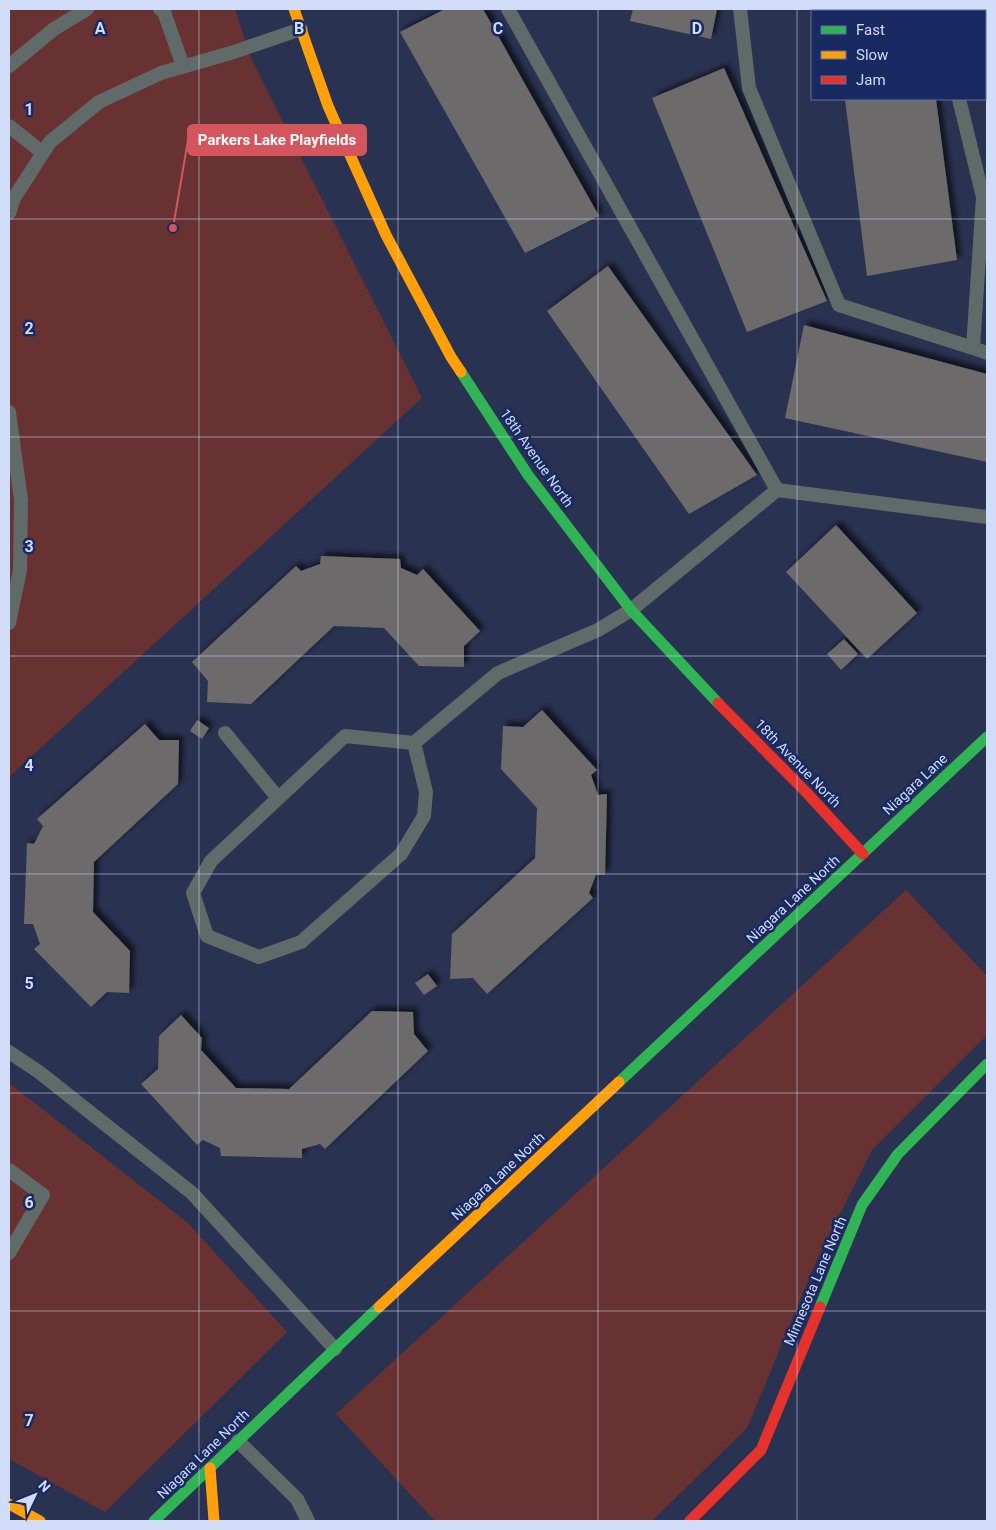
<svg xmlns="http://www.w3.org/2000/svg" width="996" height="1530" viewBox="0 0 996 1530" font-family="Roboto,sans-serif">
<style>
.green{fill:#673231}
.building{fill:#6c6a6a;filter:url(#shadow)}
.lines{fill:none;stroke-linecap:round;stroke-linejoin:round}
.lane{stroke:#606a68;stroke-width:14}
.fast{stroke:#30b455;stroke-width:11}
.slow{stroke:#ff9f0a;stroke-width:11}
.jam{stroke:#e5322d;stroke-width:11}
.grid{fill:none;stroke:#d1dcf9;stroke-width:1;stroke-opacity:0.55}
.labels{text-anchor:middle;stroke-width:5;stroke-linejoin:round;paint-order:stroke}
.street-label{font-size:14px;fill:#d1dcf9;stroke:#192962}
.grid-label{font-size:16px;text-anchor:middle;font-weight:bold;fill:#d1dcf9;stroke:#192962;stroke-width:5;stroke-linejoin:round;paint-order:stroke}
.leader{fill:none;stroke:#d5555c;stroke-width:2}
.callout-dot{fill:#d5555c;stroke:#192962;stroke-width:2}
.callout{fill:#d5555c;stroke:#d5555c;stroke-width:2}
.callout-label{font-size:15px;text-anchor:middle;font-weight:bold;fill:#fff}
</style>
<defs>
<filter id="shadow"><feDropShadow dx="4.5" dy="-4.5" stdDeviation="2.5" flood-color="#0009"/></filter>
</defs>
<rect width="100%" height="100%" fill="#2a3251"/>
<path class="green" d="M9 9H235L251 58 422 398 9 777Z
M906 890 987 976V1035L872 1150 818 1257 747 1428 652 1521H435L336 1414Z
M9 1083 188 1223 287 1332 105 1512 9 1459Z"/>
<path class="building" d="M445 9H483L599 216 525 253 400 32Z
M633 9H717L711 39 630 21Z
M834 9H924L925 11H834Z
M724 68 827 301 747 332 652 98Z
M845 99H936L957 260 867 276Z
M608 266 757 475 689 514 547 311Z
M804 325 987 374V462L785 418Z
M836 525 917 613 867 659 786 572Z
M321 556 400 559 401 568 417 575 423 569 480 631 464 646V667L419 666 384 628 334 626 251 704 207 702 208 681 192 662 296 566 301 571 320 564Z
M844 639 858 654 841 670 827 654Z
M542 710 597 770 591 775 598 795 607 794 605 875H596L589 893 593 898 487 994 473 978 450 979 452 934 535 858 537 808 501 769 503 726 523 727Z
M197 720 209 728 202 739 190 731Z
M145 724 159 740H179L178 784 94 862 93 912 130 951 129 993 107 992 91 1007 34 949 40 944 33 924H24L27 843 34 844 43 826 37 819Z
M428 974 437 986 424 995 415 983Z
M372 1011 413 1012 414 1034 428 1051 325 1149 320 1144 302 1149V1158L221 1156 220 1148 203 1140 197 1145 141 1084 158 1069 159 1036 181 1015 202 1038 201 1050 236 1088 289 1089Z"/>
<g class="lines">
<path class="lane" d="M160 9 164 12 183 66
M508 9 777 490
M740 9 749 88 839 305 973 348
M944 9V11
M9 66 54 29 87 9
M959 99 983 197 973 348 987 353
M9 126 43 153
M9 213 14 198 50 142 99 102 161 73 234 52 301 29
M9 412 21 500 20 570 9 623
M225 733 278 798
M414 743 345 736 211 861 193 893 207 936 259 957 301 942 401 854 424 816 426 792 414 743 498 673 598 630 631 610 777 490 987 517
M9 1052 39 1072 192 1193 335 1349
M9 1170 43 1195 9 1253
M238 1441 297 1499 308 1521"/>
<path class="fast" d="M461 372 528 475 631 610 718 703
M619 1082 987 737
M820 1307 862 1205 898 1154 987 1064
M154 1521 379 1307"/>
<path class="slow" d="M294 9 328 106 386 235 451 357 461 372
M379 1307 619 1082
M210 1468 214 1521
M9 1504 40 1521"/>
<path class="jam" d="M718 703 806 792 863 854
M690 1521 761 1450 820 1307"/>
</g>
<path class="grid" d="M199 9V1521M398 9V1521M598 9V1521M797 9V1521M9 219H987M9 437H987M9 656H987M9 874H987M9 1093H987M9 1311H987"/>
<g class="labels">
<g class="street-label">
<text transform="translate(537 458) rotate(55)" y="5">18th Avenue North</text>
<text transform="translate(798 763) rotate(46)" y="5">18th Avenue North</text>
<text transform="translate(915 784) rotate(-43)" y="5">Niagara Lane</text>
<text transform="translate(793 899) rotate(-43)" y="5">Niagara Lane North</text>
<text transform="translate(498 1176) rotate(-43)" y="5">Niagara Lane North</text>
<text transform="translate(815 1281) rotate(-67)" y="5">Minnesota Lane North</text>
<text transform="translate(203 1454) rotate(-44)" y="5">Niagara Lane North</text>
</g>
</g>
<g class="grid-label">
<text x="100" y="34">A</text>
<text x="299" y="34">B</text>
<text x="498" y="34">C</text>
<text x="697" y="34">D</text>
<text x="29" y="115">1</text>
<text x="29" y="334">2</text>
<text x="29" y="552">3</text>
<text x="29" y="771">4</text>
<text x="29" y="989">5</text>
<text x="29" y="1208">6</text>
<text x="29" y="1426">7</text>
</g>
<path class="leader" d="M173 228L188 140"/>
<circle class="callout-dot" cx="173" cy="228" r="5"/>
<rect class="callout" x="188" y="125" width="178" height="30" rx="5"/>
<g class="callout-label">
<text x="277" y="145">Parkers Lake Playfields</text>
</g>
<rect width="996" height="1530" fill="none" stroke="#d1dcf9" stroke-width="20"/>
<rect x="811" y="10" width="175" height="90" fill="#192962" stroke="#63719e"/>
<rect x="821" y="26" width="25" height="8" fill="#30b455" stroke="#63719e"/>
<text x="856" y="35" font-size="15" fill="#d1dcf9">Fast</text>
<rect x="821" y="51" width="25" height="8" fill="#ff9f0a" stroke="#63719e"/>
<text x="856" y="60" font-size="15" fill="#d1dcf9">Slow</text>
<rect x="821" y="76" width="25" height="8" fill="#e5322d" stroke="#63719e"/>
<text x="856" y="85" font-size="15" fill="#d1dcf9">Jam</text>
<g transform="translate(35 1495) rotate(47)" stroke="#192962" stroke-width="4" paint-order="stroke">
<path d="M0-4L9 19L0 12L-9 19Z" fill="#d1dcf9"/>
<text y="-8" font-size="14" font-weight="bold" text-anchor="middle" fill="#d1dcf9">N</text>
</g>
</svg>
